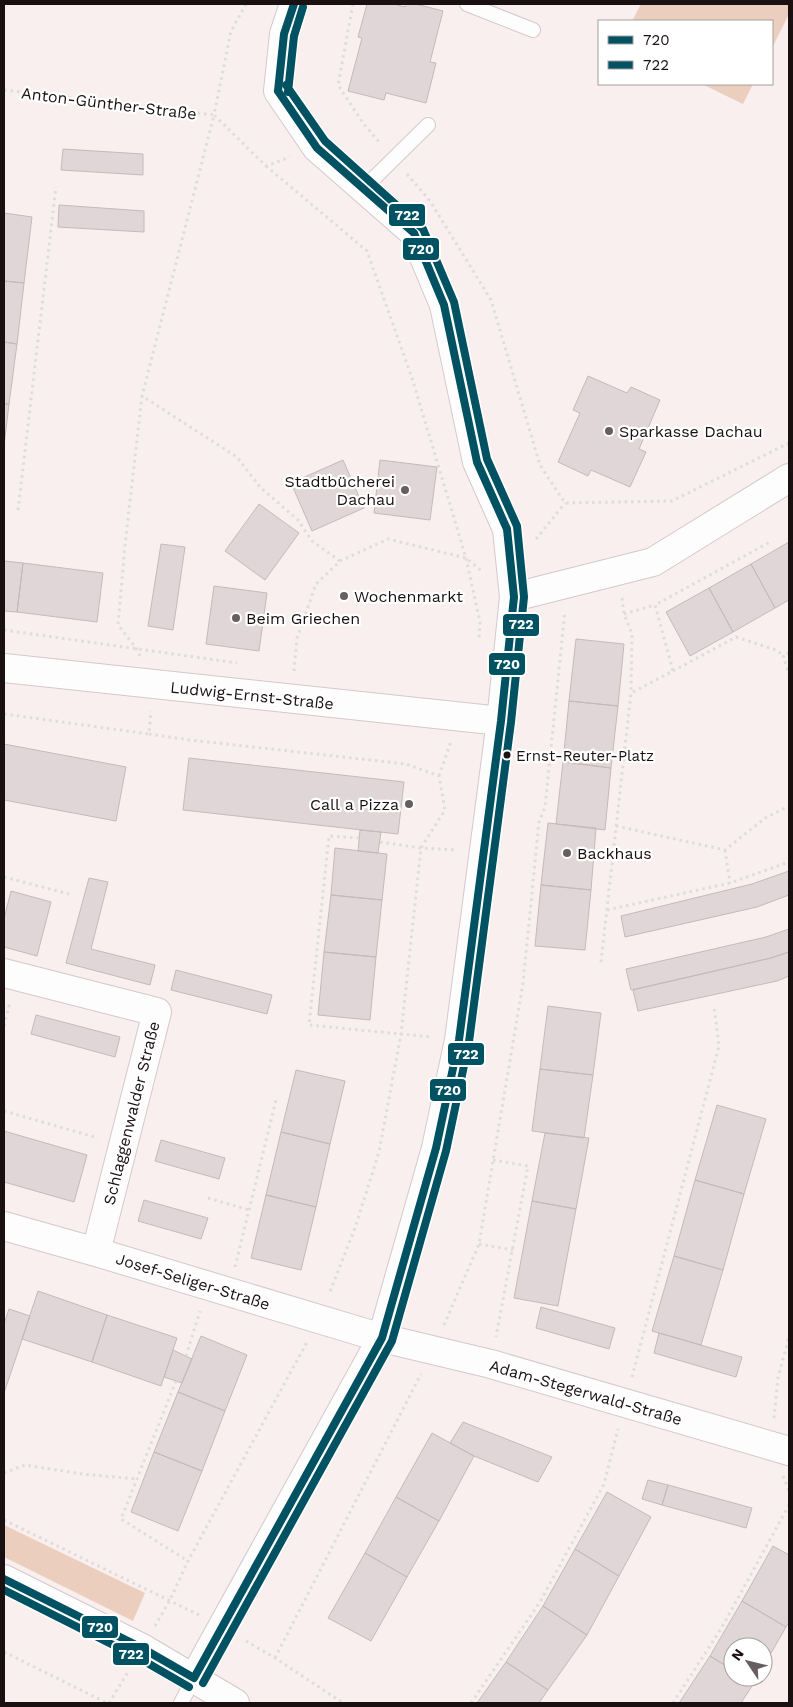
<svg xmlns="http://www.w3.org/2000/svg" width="793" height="1707" viewBox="0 0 793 1707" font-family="'Work Sans',sans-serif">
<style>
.green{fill:#eccebe}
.building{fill:#e0d6d7;stroke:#c4babb}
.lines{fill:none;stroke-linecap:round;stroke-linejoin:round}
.lane-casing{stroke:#d4c9ca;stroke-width:16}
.street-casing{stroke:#d4c9ca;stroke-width:30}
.secondary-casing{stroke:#d4c9ca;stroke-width:30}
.path{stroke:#e0dcdc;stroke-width:3;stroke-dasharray:2.5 4;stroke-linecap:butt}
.lane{stroke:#fefdfd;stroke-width:14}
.street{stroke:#fefdfd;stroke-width:28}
.secondary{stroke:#fefdfd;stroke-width:28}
.bus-1-casing{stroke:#fff;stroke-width:11}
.bus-2-casing{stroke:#fff;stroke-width:11}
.bus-1{stroke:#005262;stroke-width:8}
.bus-2{stroke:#005262;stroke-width:8}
.poi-dot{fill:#685e5f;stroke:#fff;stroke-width:2}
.bus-dot{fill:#1a1011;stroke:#fff;stroke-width:2}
.labels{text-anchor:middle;stroke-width:4.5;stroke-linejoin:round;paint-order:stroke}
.bus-label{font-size:15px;fill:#1a1011;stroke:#fff;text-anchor:start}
.street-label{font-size:16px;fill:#1a1011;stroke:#fff}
.poi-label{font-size:16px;fill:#1a1011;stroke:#fff;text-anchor:start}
.line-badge{stroke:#fff;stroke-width:2}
.badge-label{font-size:14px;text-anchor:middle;font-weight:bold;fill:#fff}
</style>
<rect width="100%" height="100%" fill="#f9efef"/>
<path class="green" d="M641 4H789V14L772 48V21H632Z
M702 84H753L743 104Z
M4 1525 145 1593 133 1621 4 1557Z"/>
<path class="building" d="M367 4H394L405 7 406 4H416L443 11 430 62 436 63 426 103 386 93 384 100 348 91 362 38 358 37Z
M63 149 143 154V175L61 170Z
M59 205 144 211V232L58 227Z
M4 213 32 217 24 283 4 281Z
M4 281 24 283 17 344 4 342Z
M4 342 17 344 9 404H4Z
M588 376 627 393 631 387 660 400 639 449 646 452 630 487 591 470 588 476 558 462 580 413 573 410Z
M4 404H9L4 446Z
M343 460 364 508 312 531 291 483Z
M380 460 437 467 430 520 374 513Z
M259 504 299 533 265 580 225 551Z
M789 542V600L775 608 751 564Z
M161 544 185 547 173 630 148 626Z
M4 561 23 563 17 612 4 611Z
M23 563 103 573 97 622 17 612Z
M751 564 775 608 733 632 709 588Z
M214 586 267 593 259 651 206 644Z
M709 588 733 632 690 656 666 612Z
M576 639 624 644 618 706 569 701Z
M569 701 618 706 611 768 563 762Z
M4 744 126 767 116 821 4 800Z
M189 758 404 782 398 834 183 810Z
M563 762 611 768 605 830 556 824Z
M548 823 596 828 591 890 541 885Z
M360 830 381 832 378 853 358 851Z
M335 848 387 854 382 900 331 895Z
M789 871V895L757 907 625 937 621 916 752 884Z
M89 878 108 882 91 949 155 965 150 985 66 963Z
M541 885 591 890 585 950 535 946Z
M11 891 51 902 37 956 4 947V919Z
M331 895 382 900 376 957 324 952Z
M789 929V952L771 958 631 990 626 969 766 937Z
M324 952 376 957 370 1020 318 1015Z
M789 952V976L777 981 638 1011 633 990 771 958Z
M176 970 272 995 267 1014 171 990Z
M548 1006 601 1013 593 1075 540 1069Z
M36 1015 120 1037 115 1057 31 1034Z
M540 1069 593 1075 584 1138 532 1131Z
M296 1070 345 1081 330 1144 281 1132Z
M717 1105 766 1119 744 1194 695 1180Z
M4 1131 87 1155 74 1202 4 1182Z
M281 1132 330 1144 316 1207 266 1195Z
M545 1133 589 1138 576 1209 532 1201Z
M161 1140 225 1158 219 1179 155 1161Z
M695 1180 744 1194 723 1270 674 1256Z
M266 1195 316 1207 301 1270 251 1258Z
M144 1200 208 1218 201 1239 138 1221Z
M532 1201 576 1209 558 1306 514 1298Z
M674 1256 723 1270 701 1345 652 1331Z
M38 1291 107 1315 92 1362 22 1339Z
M541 1307 615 1328 609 1349 536 1328Z
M9 1309 30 1316 4 1393V1324Z
M107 1315 177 1338 161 1386 92 1362Z
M659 1333 742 1357 736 1377 654 1353Z
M201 1336 247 1355 225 1411 178 1392Z
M173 1350 192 1359 182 1383 164 1377Z
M178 1392 225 1411 202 1471 154 1452Z
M463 1422 552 1457 538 1482 474 1456 450 1443Z
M432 1433 474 1456 439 1521 396 1497Z
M154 1452 202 1471 178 1531 131 1512Z
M648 1480 668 1485 662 1505 642 1499Z
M668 1485 752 1508 746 1528 662 1505Z
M607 1492 651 1517 619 1576 575 1549Z
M396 1497 439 1521 407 1577 365 1553Z
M773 1546 789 1555V1622L786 1627 742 1601Z
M575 1549 619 1576 587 1635 543 1606Z
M365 1553 407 1577 371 1641 328 1618Z
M742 1601 786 1627 763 1667V1647H733V1670L710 1656Z
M543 1606 587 1635 548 1690 506 1662Z
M710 1656 733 1670V1677H744L754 1683 741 1703H679Z
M506 1662 548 1690 539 1703H477Z
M744 1677H757L754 1683Z"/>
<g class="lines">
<g class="lane-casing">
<path id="lane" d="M467 4 533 30
M363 189 428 125
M181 1703 194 1678"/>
</g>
<g class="street-casing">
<path id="street" d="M514 597 653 562 789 478
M4 668 501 721
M4 973 157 1012 96 1252
M4 1226 96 1252 382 1338 491 1364 789 1451
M194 1678 382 1338 436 1148 459 1040 501 721 514 597 507 529 477 462 444 305 414 233 317 148 278 91 284 34 294 4"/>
</g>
<g class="secondary-casing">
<path id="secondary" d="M4 1579 142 1648 235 1703"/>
</g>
<path class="path" d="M246 4 231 31 214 115 266 166 290 157
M353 4 338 85 363 123 380 143
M4 90 214 115 142 396
M266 166 367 251 412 378 466 558 480 622 479 640
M407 174 430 201 491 300 540 465 565 503 672 501 789 443
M18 510 56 187
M536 539 565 503
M622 598 624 614 632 634 631 693
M624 614 655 605
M4 630 237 663
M789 653 783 655 789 675
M140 656 136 648 118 625 125 545 142 396 237 457 260 487 298 520 312 541 340 561
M294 671 297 638 316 584 340 561 388 539 466 558 483 572
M673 671 736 637 776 650 783 655
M4 714 149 734 151 711
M149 734 190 740 406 764 439 776 445 810 421 848 401 1034 379 1152 355 1228 329 1294
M523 758 550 761
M439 776 451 741
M616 826 725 850 765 818 789 806
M359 838 329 836 309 1025 431 1037
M380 842 421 848 456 850
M725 850 730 883
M4 877 69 894
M607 910 730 883 789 862
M601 962 631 693 673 671 655 605 770 542
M4 1026 10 1002
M4 1111 98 1138
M493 1160 528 1166 496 1337
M208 1198 249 1210
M479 1244 513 1250
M235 1267 276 1100
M444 1325 479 1244 523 983 539 822 545 807 565 611
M186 1356 200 1311
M632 1377 719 1046 714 1007
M176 1381 121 1519 188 1561
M774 1418 778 1378 789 1337
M4 1473 25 1465 82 1474 137 1479
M783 1476 789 1491
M4 1520 199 1615
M155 1626 170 1600 188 1561 307 1342
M246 1641 275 1658 343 1703
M4 1652 107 1703
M275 1658 421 1374
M109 1703 128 1672
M471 1703 540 1602 604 1484 618 1429
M673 1703 722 1627 789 1505"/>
<use href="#lane" class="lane"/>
<use href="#street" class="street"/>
<use href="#secondary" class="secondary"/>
<g class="bus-1-casing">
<path id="bus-1" d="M278 91 284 34 294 4
M4 1579 142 1648 194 1678
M194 1678 382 1338 436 1148 459 1040 501 721 514 597 507 529 477 462 444 305 414 233 317 148 278 91"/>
</g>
<g class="bus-2-casing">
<path id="bus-2" d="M288 92 294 36 303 7
M4 1590 137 1657 189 1687
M203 1683 392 1341 446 1151 469 1042 511 722 524 597 517 526 487 459 454 302 423 229 325 141 286 85"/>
</g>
<use href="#bus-1" class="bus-1"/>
<use href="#bus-2" class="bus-2"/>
</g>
<g class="poi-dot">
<circle cx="609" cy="431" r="5"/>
<circle cx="405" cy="490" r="5"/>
<circle cx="344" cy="596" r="5"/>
<circle cx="236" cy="618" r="5"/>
<circle cx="409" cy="804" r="5"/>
<circle cx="567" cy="853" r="5"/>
</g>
<circle class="bus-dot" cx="507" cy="755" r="4.5"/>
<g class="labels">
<g class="bus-label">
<text x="516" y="761">Ernst-Reuter-Platz</text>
</g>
<g class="street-label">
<text transform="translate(109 103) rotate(7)" y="6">Anton-Günther-Straße</text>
<text transform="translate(252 695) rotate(6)" y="6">Ludwig-Ernst-Straße</text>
<text transform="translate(131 1113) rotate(-76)" y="6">Schlaggenwalder Straße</text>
<text transform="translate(193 1281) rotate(17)" y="6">Josef-Seliger-Straße</text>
<text transform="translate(586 1392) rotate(16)" y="6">Adam-Stegerwald-Straße</text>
</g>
<g class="poi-label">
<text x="619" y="437">Sparkasse Dachau</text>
<text x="395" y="487" text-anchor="end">Stadtbücherei<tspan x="395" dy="18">Dachau</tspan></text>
<text x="354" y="602">Wochenmarkt</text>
<text x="246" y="624">Beim Griechen</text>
<text x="399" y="810" text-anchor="end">Call a Pizza</text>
<text x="577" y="859">Backhaus</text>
</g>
</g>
<g class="line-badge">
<rect x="388" y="203" width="38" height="24" rx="5" fill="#005262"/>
<rect x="402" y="237" width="38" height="24" rx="5" fill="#005262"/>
<rect x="502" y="613" width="38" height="24" rx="5" fill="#005262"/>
<rect x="488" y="652" width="38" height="24" rx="5" fill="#005262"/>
<rect x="447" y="1042" width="38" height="24" rx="5" fill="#005262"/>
<rect x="429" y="1078" width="38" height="24" rx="5" fill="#005262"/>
<rect x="81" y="1615" width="38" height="24" rx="5" fill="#005262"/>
<rect x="112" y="1642" width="38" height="24" rx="5" fill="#005262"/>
</g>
<g class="badge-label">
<text x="407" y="220">722</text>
<text x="421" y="254">720</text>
<text x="521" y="629">722</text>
<text x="507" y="669">720</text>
<text x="466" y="1059">722</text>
<text x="448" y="1095">720</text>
<text x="100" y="1632">720</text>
<text x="131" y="1659">722</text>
</g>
<rect width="793" height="1707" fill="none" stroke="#1a1011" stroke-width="10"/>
<rect x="598" y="20" width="175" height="65" fill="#ffffff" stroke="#a39fa0"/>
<rect x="608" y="36" width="25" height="8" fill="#005262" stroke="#a39fa0"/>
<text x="643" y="45" font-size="15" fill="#1a1011">720</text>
<rect x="608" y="61" width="25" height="8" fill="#005262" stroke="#a39fa0"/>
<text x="643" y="70" font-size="15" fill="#1a1011">722</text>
<g transform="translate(748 1662) rotate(305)"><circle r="24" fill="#ffffff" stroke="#a39fa0"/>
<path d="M0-4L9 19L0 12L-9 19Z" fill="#685e5f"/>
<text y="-8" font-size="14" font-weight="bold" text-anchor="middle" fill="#1a1011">N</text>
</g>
</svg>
